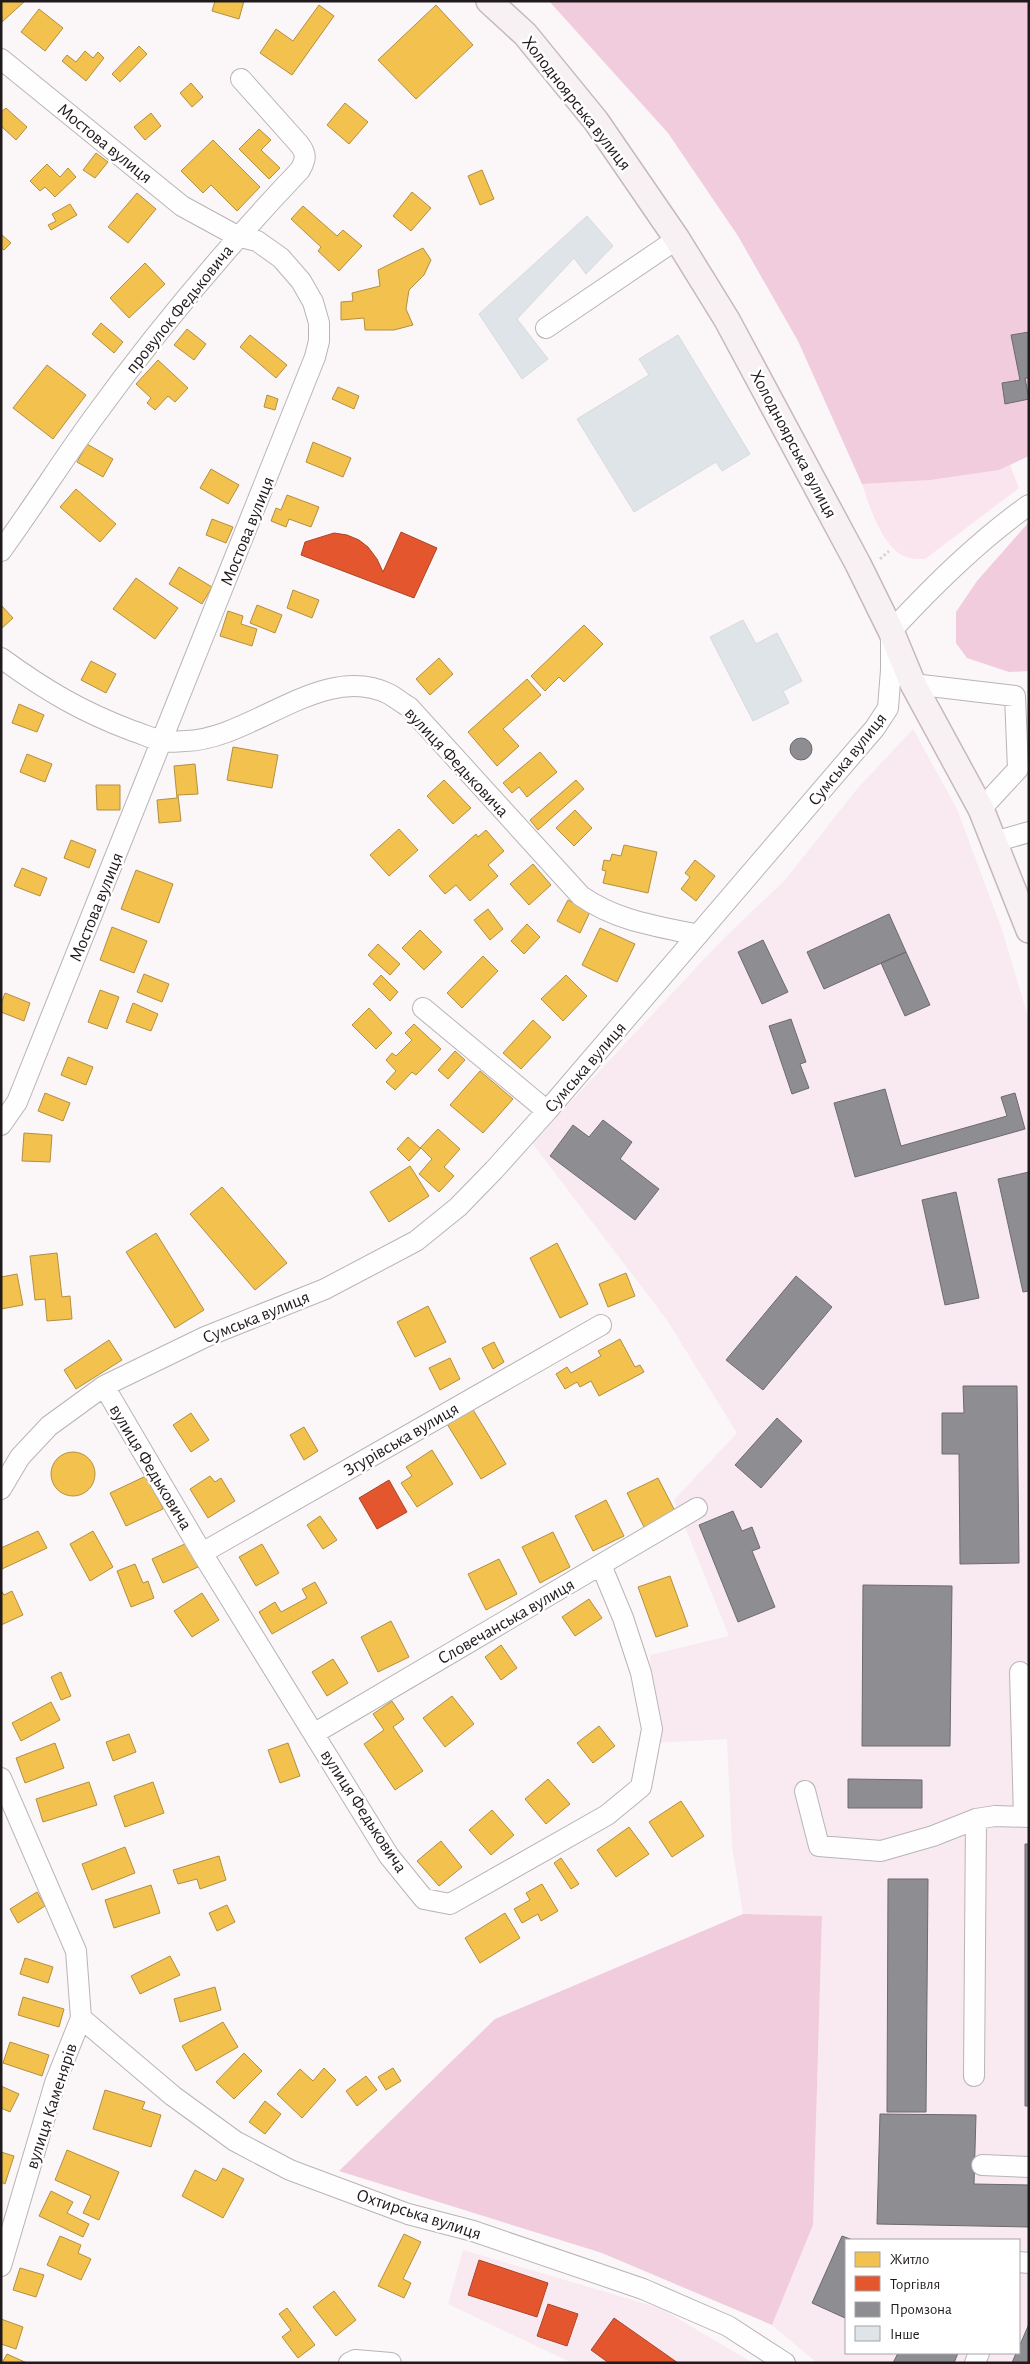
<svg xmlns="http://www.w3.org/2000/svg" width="1030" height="2364" viewBox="0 0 1030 2364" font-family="'Alegreya Sans',sans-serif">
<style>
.built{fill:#f8eaf0;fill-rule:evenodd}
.green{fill:#fae4ee}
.forest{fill:#f1ccdc}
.homes{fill:#f2c14e;stroke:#b38f3f}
.shops{fill:#e4572e;stroke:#aa4529}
.industry{fill:#8d8d92;stroke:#6d6a6f}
.building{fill:#dee4e8;stroke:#d9dadc}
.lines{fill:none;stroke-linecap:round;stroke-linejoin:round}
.minor-casing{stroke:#b9b4b6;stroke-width:22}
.major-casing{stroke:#c5b9be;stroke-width:28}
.path{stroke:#d7d4d5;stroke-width:3;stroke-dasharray:2.5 2.5;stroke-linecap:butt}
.minor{stroke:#fefefe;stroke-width:20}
.major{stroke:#f7f1f4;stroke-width:25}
.labels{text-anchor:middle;stroke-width:5;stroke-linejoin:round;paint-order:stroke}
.street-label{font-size:18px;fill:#211a1d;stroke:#fff}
</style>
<rect width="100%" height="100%" fill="#fbf6f8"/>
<path class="built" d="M913 729 957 809 1002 930 1029 1020V2363H817L772 2325 813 2225 822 1916 743 1914 732 1846 727 1739 655 1743 650 1655 729 1636 674 1500 737 1433 667 1320 532 1143 723 939 785 880 857 789ZM846 2240H1019V2353H846Z
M463 2250 660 2308 753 2363H572L448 2304Z"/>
<path class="green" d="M1010 465 1019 488 925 559C920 559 914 559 909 558 883 551 870 507 862 484L931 480 999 470Z"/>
<path class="forest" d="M549 1H1029V456L999 470 931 480 862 484 798 341 738 236 668 133Z
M1029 522V671L1009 672 967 658 956 643V612L977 581Z
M743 1914 822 1916 813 2225 772 2325 602 2253 339 2171 495 2019Z"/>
<path class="homes" d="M1 1H25L2 22Z
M215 1H244L239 19 212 11Z
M319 5 334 16 292 75 260 53 276 29 293 41Z
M436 5 473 45 416 99 378 60Z
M39 9 63 28 45 51 21 32Z
M139 46 147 54 120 82 112 74Z
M85 51 93 58 98 52 104 58 86 81 62 61 67 55 76 62Z
M191 83 203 97 192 107 180 93Z
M345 103 368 122 349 144 327 125Z
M6 108 27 127 16 140 1 126V112Z
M151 113 161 126 145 140 134 127Z
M259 129 271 140 261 150 280 168 269 179 239 149Z
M213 140 260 187 237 211 211 185 203 193 181 171Z
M96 153 108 162 95 178 83 170Z
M47 164 60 177 68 168 76 177 55 197 45 187 40 191 30 181Z
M482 170 494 199 480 205 468 176Z
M412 192 431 208 411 231 393 216Z
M137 193 156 209 128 243 108 227Z
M70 204 77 215 51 230 48 225 56 221 52 214Z
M303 206 337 236 343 230 362 246 339 271 318 251 321 247 291 219Z
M1 234 11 243 4 250 1 248Z
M423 248 431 260 424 275 409 290 406 309 413 325 394 330H365L364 318 341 320V302L353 301 352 293 380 286 378 270Z
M145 263 165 284 129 318 110 298Z
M101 323 123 342 114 353 92 334Z
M187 329 206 344 194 360 174 345Z
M250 335 287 365 276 378 240 347Z
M158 360 188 388 175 402 168 396 155 410 147 403 151 398 136 384Z
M47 365 86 395 53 439 13 408Z
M338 387 359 396 354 409 332 399Z
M267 395 278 399 275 410 264 407Z
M313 442 351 458 343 477 306 462Z
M87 444 113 459 103 477 77 462Z
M211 469 239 485 228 504 200 488Z
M76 489 116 524 100 542 60 507Z
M287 495 319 507 311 527 289 519 286 527 271 521 276 508 281 510Z
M212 519 233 527 226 543 206 535Z
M179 567 212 587 202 604 169 584Z
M136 578 178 608 155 639 113 609Z
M293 590 319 600 312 618 287 608Z
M1 605 13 618 1 629Z
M257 605 282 615 275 633 250 623Z
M228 611 243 616 241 624 257 629 252 646 220 636Z
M584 625 603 644 564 682 559 677 545 691 531 676Z
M439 658 453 674 430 695 416 679Z
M91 661 116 674 106 693 81 680Z
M527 679 541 695 503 729 519 746 497 766 468 732Z
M19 704 44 715 37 732 12 723Z
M233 747 278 755 272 788 227 780Z
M540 752 557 772 527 797 519 787 512 793 503 783Z
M27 754 52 764 45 782 20 772Z
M195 764 198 794 178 795 181 821 159 823 157 800 177 798 174 766Z
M444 780 471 808 453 824 427 796Z
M576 780 584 789 538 830 530 820Z
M96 785H120V810H97Z
M575 810 592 828 574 846 556 828Z
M399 829 418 850 389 876 370 855Z
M486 830 504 851 488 865 498 876 470 901 456 885 445 894 429 876 476 834 478 837Z
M71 840 96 850 89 868 64 858Z
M624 845 657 852 648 893 603 883 606 871 602 870 604 860 610 861 612 854 621 856Z
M695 860 715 876 696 901 681 889 690 877 685 873Z
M533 864 551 885 529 905 510 884Z
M22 868 47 878 40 896 14 886Z
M136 870 173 884 159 923 121 909Z
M568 900 590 912 580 933 557 921Z
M488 909 503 929 490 940 474 920Z
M527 924 540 937 524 954 511 941Z
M112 927 147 941 134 973 100 960Z
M600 928 635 944 617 982 582 965Z
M420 930 442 952 424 970 402 948Z
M378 944 400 964 390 975 368 955Z
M483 956 498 971 462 1008 447 993Z
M144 974 169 984 162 1002 137 992Z
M381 975 398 992 390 1001 373 984Z
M566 975 587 996 563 1021 541 999Z
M100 990 119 997 107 1029 88 1022Z
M5 993 30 1003 24 1021 1 1012V1004Z
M133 1003 158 1014 151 1031 126 1022Z
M369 1008 392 1033 376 1049 352 1025Z
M533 1020 551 1037 521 1069 503 1053Z
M414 1024 441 1049 416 1075 412 1072 395 1090 386 1082 396 1071 386 1060 392 1053 396 1056 412 1040 405 1033Z
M455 1051 465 1060 448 1079 438 1070Z
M68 1057 93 1067 86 1085 61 1075Z
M480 1071 513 1099 483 1133 450 1105Z
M45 1093 70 1103 63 1121 38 1111Z
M438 1129 460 1149 444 1167 454 1176 439 1192 419 1174 432 1159 421 1148 409 1161 397 1149 408 1137 420 1148Z
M24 1133 52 1135 50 1162 22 1161Z
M410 1166 429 1196 389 1222 370 1192Z
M222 1187 287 1263 255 1290 190 1214Z
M156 1233 204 1310 175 1328 126 1252Z
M557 1243 588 1304 560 1318 530 1258Z
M57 1253 62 1297 70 1296 72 1319 47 1321 45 1299 35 1300 30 1256Z
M626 1273 635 1296 608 1307 599 1284Z
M17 1274 23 1305 1 1309V1277Z
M428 1306 446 1342 415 1357 397 1322Z
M620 1339 635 1367 640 1365 644 1372 599 1396 591 1381 580 1387 577 1382 565 1389 556 1374 567 1367 571 1373 601 1356 598 1351Z
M109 1340 122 1360 76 1389 64 1370Z
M494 1342 504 1362 493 1369 482 1348Z
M450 1358 460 1379 440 1390 429 1368Z
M472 1408 506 1464 481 1479 447 1424Z
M191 1413 209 1440 191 1452 173 1425Z
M304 1427 318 1451 304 1460 290 1435Z
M432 1450 453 1484 417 1507 401 1483 412 1476 406 1467Z
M51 1474a22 22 0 1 1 44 0a22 22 0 1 1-44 0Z
M148 1475 163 1509 126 1526 110 1493Z
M210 1476 215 1482 221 1478 235 1501 208 1518 190 1489Z
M658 1478 676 1513 645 1529 627 1493Z
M606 1500 624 1536 593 1551 575 1516Z
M320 1516 337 1540 323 1549 307 1525Z
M38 1531 47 1548 2 1569 1 1548Z
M93 1531 113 1567 90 1581 70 1544Z
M553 1532 570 1567 540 1583 522 1547Z
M187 1543 198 1567 163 1583 152 1559Z
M262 1544 279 1573 256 1586 239 1557Z
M499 1559 517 1594 486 1610 468 1574Z
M135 1564 143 1583 148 1581 154 1598 131 1607 117 1571Z
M670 1576 688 1626 656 1637 638 1587Z
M315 1582 327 1603 272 1634 259 1612 275 1602 281 1612 307 1598 302 1589Z
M1 1590 4 1595 12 1591 23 1615 1 1625Z
M202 1593 219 1620 192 1637 174 1611Z
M589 1599 602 1618 575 1636 562 1617Z
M391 1621 409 1657 378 1672 361 1637Z
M501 1645 517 1668 501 1680 485 1657Z
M333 1659 348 1683 327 1696 312 1672Z
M61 1672 71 1696 61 1700 51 1677Z
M452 1696 474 1724 445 1747 423 1718Z
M392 1701 404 1719 393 1727 423 1771 395 1790 364 1744 384 1730 373 1714Z
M51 1702 60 1720 21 1741 12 1723Z
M599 1726 615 1746 593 1763 577 1743Z
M129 1734 136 1752 113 1761 106 1742Z
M55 1743 64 1768 25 1783 16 1758Z
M288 1743 300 1776 280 1783 268 1750Z
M548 1779 570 1804 546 1824 525 1799Z
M89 1782 97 1805 43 1822 36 1799Z
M153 1782 164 1813 125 1827 114 1796Z
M681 1801 704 1836 672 1857 649 1822Z
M492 1810 514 1835 491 1855 469 1830Z
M629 1827 649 1854 616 1877 597 1850Z
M441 1841 462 1867 439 1886 417 1861Z
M125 1847 135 1873 92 1890 82 1864Z
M219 1856 226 1880 200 1889 197 1879 178 1884 173 1870Z
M561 1858 579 1884 571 1889 554 1863Z
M542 1884 558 1911 541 1921 538 1914 522 1923 514 1909 530 1900 526 1893Z
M151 1885 160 1913 114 1928 105 1900Z
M37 1892 45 1906 18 1923 10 1909Z
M227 1905 235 1922 217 1931 209 1913Z
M505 1913 520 1938 480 1963 465 1938Z
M170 1956 180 1975 140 1994 131 1976Z
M25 1958 53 1967 48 1983 20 1974Z
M215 1987 221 2010 180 2022 174 1999Z
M23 1997 64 2009 59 2027 18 2015Z
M223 2022 238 2047 196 2071 182 2046Z
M10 2042 49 2055 42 2076 3 2063Z
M244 2053 262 2071 234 2099 216 2082Z
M324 2068 336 2080 302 2118 277 2094 300 2069 313 2081Z
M393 2068 401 2081 386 2090 378 2077Z
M366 2076 377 2090 357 2106 346 2091Z
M1 2086 19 2094 10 2112 1 2108Z
M105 2090 145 2102 142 2109 161 2115 151 2147 93 2129Z
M265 2101 281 2114 265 2134 249 2122Z
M67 2150 119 2172 99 2220 83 2213 91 2196 55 2180Z
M1 2152 14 2156 5 2184 1 2182Z
M223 2168 244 2179 223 2218 182 2196 195 2170 216 2181Z
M51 2191 73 2202 67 2213 89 2224 83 2237 39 2216Z
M404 2234 421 2242 403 2279 411 2283 404 2298 378 2286Z
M60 2236 81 2245 78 2253 91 2259 81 2280 47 2265Z
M20 2268 44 2275 36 2297 13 2290Z
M334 2291 356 2320 336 2336 313 2307Z
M287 2308 315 2345 298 2358 282 2337 291 2330 279 2314Z
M1 2319 23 2327 16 2349 1 2344Z
M7 2354 27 2363H2Z"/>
<path class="shops" d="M401 532 437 548 414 598 301 555 305 542 334 533 347 535 359 540 368 547 377 559 383 572Z
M389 1480 407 1512 377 1529 359 1498Z
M479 2260 548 2283 537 2317 468 2295Z
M548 2304 578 2314 567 2346 537 2336Z
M614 2318 678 2363H609L591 2350Z"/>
<path class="industry" d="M1029 332V378H1025L1029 399 1005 404 1002 383 1020 380 1011 335Z
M790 749a11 11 0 1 1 22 0a11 11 0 1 1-22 0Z
M889 914 906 952 824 989 807 952Z
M763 940 788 992 762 1004 738 952Z
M906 952 930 1005 905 1016 881 963Z
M791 1019 806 1062 800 1064 809 1088 792 1094 769 1026Z
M885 1089 901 1146 1007 1116 1001 1097 1015 1093 1025 1129 855 1177 834 1103Z
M603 1120 632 1142 620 1159 659 1189 635 1220 550 1156 573 1125 589 1137Z
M1029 1172V1291L1023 1292 998 1179Z
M956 1192 979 1298 945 1305 922 1200Z
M796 1276 832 1307 763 1390 726 1360Z
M963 1386H1017L1019 1563 960 1564 959 1454H942V1413H964Z
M777 1418 802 1441 761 1488 735 1465Z
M733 1511 742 1531 752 1527 760 1548 752 1551 775 1607 738 1622 699 1525Z
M863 1585 952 1586 950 1746H862Z
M848 1779 922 1780V1808H848Z
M1025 1844H1029V2106H1025Z
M888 1879H928L926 2112H887Z
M880 2114 976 2115 974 2184 1029 2185V2227L877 2224Z
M842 2236 853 2240H846L845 2318 812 2303Z
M1029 2324V2363H1012L1016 2353H1019V2347Z
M898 2353H958L954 2363H893Z"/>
<path class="building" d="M587 216 613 246 586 274 574 258 517 319 548 359 522 379 479 314Z
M678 335 750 454 722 471 716 462 634 512 577 419 649 375 639 359Z
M743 620 756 644 777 633 802 681 783 691 789 703 753 721 710 637Z"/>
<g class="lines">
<g class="minor-casing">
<path id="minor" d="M1 59 182 206 237 236 257 241 281 258 301 281 313 302 319 323V341L315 357 17 1102 1 1125
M546 328 677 239
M1 551C33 507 62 461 94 417 157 330 226 248 300 170 306 159 307 154 299 144L241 79
M1 658C45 690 82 712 133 731 143 734 152 739 162 741 169 743 178 741 185 741 251 740 323 661 389 694 396 698 402 703 409 707L581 896C617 921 656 926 698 935
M913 684 1015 696 1018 769 981 809
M994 842 1029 832
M423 1008 547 1111
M104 1386 202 1553 389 1856 424 1899 450 1904 607 1815 641 1787 652 1729 641 1673 623 1618 601 1565
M1 1489 20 1457 49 1426 104 1386 205 1337 325 1289 416 1241 458 1207 494 1170 547 1111 875 728 888 708 891 670V631C933 586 978 541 1029 505
M202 1553 601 1325
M1020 1672 1024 1817
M315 1733 697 1508
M1 1778 76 1951 81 2018 55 2083 1 2266
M805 1791 819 1846 881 1851 933 1836 976 1819 995 1816 1029 1817
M81 2018 173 2096 235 2141 290 2170 408 2214 473 2231 643 2289 728 2326 785 2363
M974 2076 976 1819
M982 2165 1029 2167
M1019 2262 1029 2263
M349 2363 355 2360 391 2363
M975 2363 979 2353"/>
</g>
<g class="major-casing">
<path id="major" d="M489 1 525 34 596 121 677 239 727 320 858 564 891 631 913 684 981 809 1029 930"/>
</g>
<path class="path" d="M880 559 889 551"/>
<use href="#minor" class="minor"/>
<use href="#major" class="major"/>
</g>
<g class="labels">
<g class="street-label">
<text transform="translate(577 103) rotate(52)" y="6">Холодноярська вулиця</text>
<text transform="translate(105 143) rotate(39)" y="6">Мостова вулиця</text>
<text transform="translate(179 309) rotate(-51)" y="6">провулок Федьковича</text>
<text transform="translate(794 444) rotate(62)" y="6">Холодноярська вулиця</text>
<text transform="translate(247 531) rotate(-68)" y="6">Мостова вулиця</text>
<text transform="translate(847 759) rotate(-51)" y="6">Сумська вулиця</text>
<text transform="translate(457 762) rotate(47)" y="6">вулиця Федьковича</text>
<text transform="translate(96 907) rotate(-68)" y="6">Мостова вулиця</text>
<text transform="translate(585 1067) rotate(-49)" y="6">Сумська вулиця</text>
<text transform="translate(256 1317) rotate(-22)" y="6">Сумська вулиця</text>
<text transform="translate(401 1439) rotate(-30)" y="6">Згурівська вулиця</text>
<text transform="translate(151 1467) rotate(59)" y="6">вулиця Федьковича</text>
<text transform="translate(506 1621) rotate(-30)" y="6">Словечанська вулиця</text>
<text transform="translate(364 1811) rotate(57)" y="6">вулиця Федьковича</text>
<text transform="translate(51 2106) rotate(-72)" y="6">вулиця Каменярів</text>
<text transform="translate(419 2214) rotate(18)" y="6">Охтирська вулиця</text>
</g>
</g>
<rect width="1030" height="2364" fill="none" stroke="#211a1d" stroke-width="5"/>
<rect x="845" y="2239" width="175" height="115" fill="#ffffff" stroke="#a6a3a5"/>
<rect x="855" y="2252" width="25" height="15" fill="#f2c14e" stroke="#a6a3a5"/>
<text x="890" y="2264" font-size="15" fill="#211a1d">Житло</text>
<rect x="855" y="2276" width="25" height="15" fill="#e4572e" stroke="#a6a3a5"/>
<text x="890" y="2289" font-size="15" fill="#211a1d">Торгівля</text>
<rect x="855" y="2302" width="25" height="15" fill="#8d8d92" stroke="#a6a3a5"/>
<text x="890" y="2314" font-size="15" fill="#211a1d">Промзона</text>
<rect x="855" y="2326" width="25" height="15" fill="#dee4e8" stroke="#a6a3a5"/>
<text x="890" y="2339" font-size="15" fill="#211a1d">Інше</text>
</svg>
